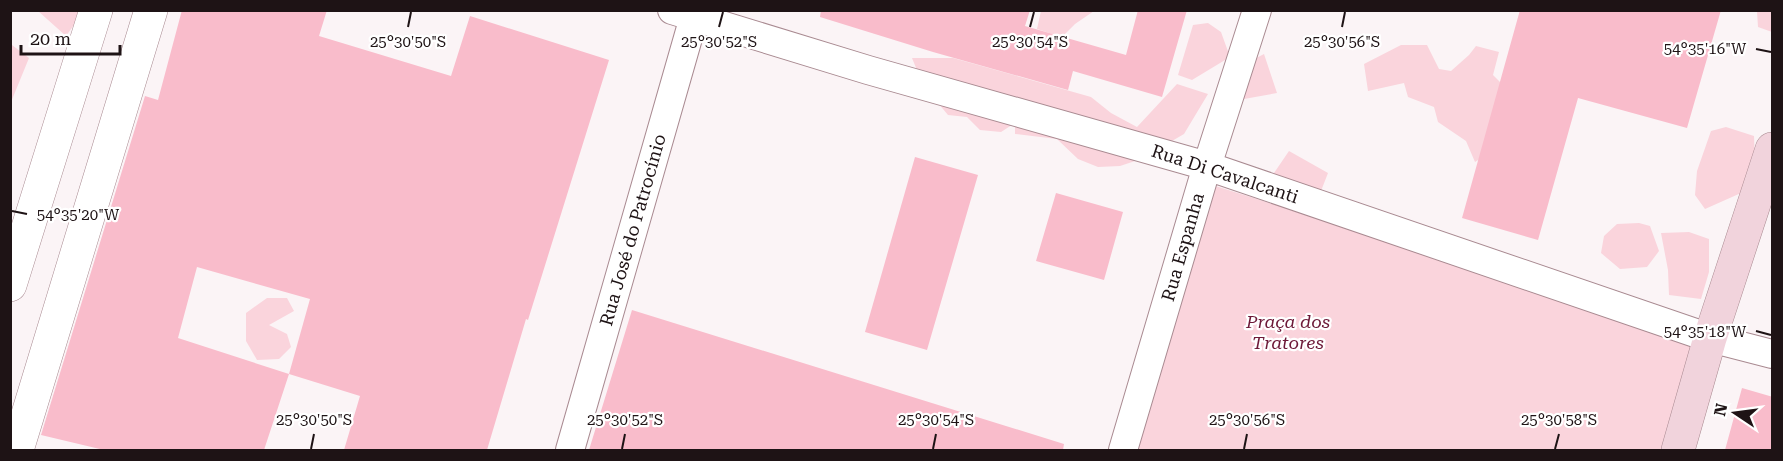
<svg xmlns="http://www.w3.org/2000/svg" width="1783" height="461" viewBox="0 0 1783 461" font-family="'Roboto Serif',serif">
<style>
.green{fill:#fad4dc}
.building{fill:#f9bccb;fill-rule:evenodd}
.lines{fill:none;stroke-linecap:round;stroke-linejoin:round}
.minor-casing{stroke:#a98a91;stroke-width:30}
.tertiary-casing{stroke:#a98a91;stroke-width:34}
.secondary-casing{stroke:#a98a91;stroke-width:34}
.minor{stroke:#fff;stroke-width:28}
.tertiary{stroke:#fff;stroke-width:33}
.secondary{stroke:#f1d3dc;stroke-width:33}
.ticks{fill:none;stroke:#1e1315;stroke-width:2}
.labels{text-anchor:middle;stroke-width:4.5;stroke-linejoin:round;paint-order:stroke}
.street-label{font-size:18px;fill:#1e1315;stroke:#fff}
.park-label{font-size:18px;font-style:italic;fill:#6d1938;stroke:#fff}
.ticks-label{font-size:15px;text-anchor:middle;fill:#1e1315;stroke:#fff;stroke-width:4.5;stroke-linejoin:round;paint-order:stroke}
</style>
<rect width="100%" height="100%" fill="#fbf4f6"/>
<path class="green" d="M38 11H84L66 36Z
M1041 11H1094L1075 24 1062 37 1037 29Z
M1757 11H1772V32L1758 27Z
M1208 23 1221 32 1230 57 1192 80 1178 75 1193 25Z
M12 45 29 58 11 102Z
M1401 45H1427L1439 69 1451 71 1469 55 1476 46 1499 52 1493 75 1513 95 1489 153 1475 162 1466 141 1438 122 1434 107 1408 97 1404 83 1368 91 1364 64Z
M1264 54 1277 93 1244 99 1241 66Z
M912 58H953L1091 97 1111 113 1137 127 1177 84 1208 94 1184 134 1141 159 1120 166 1098 167 1078 159 1057 139 1015 134V123L1001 132 980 130 967 117 948 115 923 85Z
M1726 127 1754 136 1755 161 1741 193 1705 209 1695 195 1697 171 1711 131Z
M1289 151 1328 173 1314 209 1290 210 1708 342 1672 450H1133L1206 183 1289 209 1274 173Z
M1639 223 1650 226 1659 251 1647 267 1620 269 1601 253 1604 236 1617 224Z
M1689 232 1709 239V272L1701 299 1669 295 1668 270 1661 233Z
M267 298H287L294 311 269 325 287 334 291 347 279 359 257 360 246 341V313Z"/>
<path class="building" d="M182 10H327L319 36 451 76 470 16 609 60 528 320 526 319 487 450H344L360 396 289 374 264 450H104L41 435 145 96 158 100ZM197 267 310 299 289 374 178 338Z
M821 10H1030L1025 26 1126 55 1138 10H1187L1162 97 1073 71 1068 90 933 52 820 17Z
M1520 10H1721L1687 128 1578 98 1538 240 1462 218Z
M915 157 978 175 927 350 865 332Z
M1056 193 1123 212 1104 280 1036 261Z
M632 310 1064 444 1063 450H589Z
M1742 388 1773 397V450H1725Z"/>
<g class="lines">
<g class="minor-casing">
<path id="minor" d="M672 10 868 70 1207 166 1710 338 1772 354
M570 450 696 10
M1123 450 1207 166 1257 10"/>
</g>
<g class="tertiary-casing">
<path id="tertiary" d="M10 285 96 10
M17 450 151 10"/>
</g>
<g class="secondary-casing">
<path id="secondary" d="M1678 450 1710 338 1772 149"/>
</g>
<use href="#minor" class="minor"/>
<use href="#tertiary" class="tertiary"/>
<use href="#secondary" class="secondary"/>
</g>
<path class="ticks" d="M408 27 411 12M719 27 723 12M1030 27 1034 12M1342 27 1345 12M1756 49 1771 52M12 211 27 214M1756 331 1771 335M311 449 314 434M622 449 625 434M933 449 936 434M1244 449 1247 434M1555 449 1559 434"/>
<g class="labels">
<g class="street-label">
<text transform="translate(1225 174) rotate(18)" y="6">Rua Di Cavalcanti</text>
<text transform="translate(633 230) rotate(-74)" y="6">Rua José do Patrocínio</text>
<text transform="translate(1183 247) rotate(-74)" y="6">Rua Espanha</text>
</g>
<g class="park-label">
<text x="1288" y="328">Praça dos<tspan x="1288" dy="21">Tratores</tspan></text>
</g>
</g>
<g class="ticks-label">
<text x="408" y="47">25°30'50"S</text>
<text x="719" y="47">25°30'52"S</text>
<text x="1030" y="47">25°30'54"S</text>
<text x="1342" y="47">25°30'56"S</text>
<text x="1705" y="54">54°35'16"W</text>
<text x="78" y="220">54°35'20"W</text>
<text x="1705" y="337">54°35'18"W</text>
<text x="314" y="425">25°30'50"S</text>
<text x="625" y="425">25°30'52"S</text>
<text x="936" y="425">25°30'54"S</text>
<text x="1247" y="425">25°30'56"S</text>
<text x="1559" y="425">25°30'58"S</text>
</g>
<rect width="1783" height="461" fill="none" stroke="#1e1315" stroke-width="24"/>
<g transform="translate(1735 413) rotate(283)" stroke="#ffffff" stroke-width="4.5" paint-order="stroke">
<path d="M0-4.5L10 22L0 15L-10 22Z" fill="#1e1315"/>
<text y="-9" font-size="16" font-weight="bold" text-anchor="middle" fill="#1e1315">N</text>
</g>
<path d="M21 45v9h99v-9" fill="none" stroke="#1e1315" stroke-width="3"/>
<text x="30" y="45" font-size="18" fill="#1e1315" stroke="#ffffff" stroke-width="4.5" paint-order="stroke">20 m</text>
</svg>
